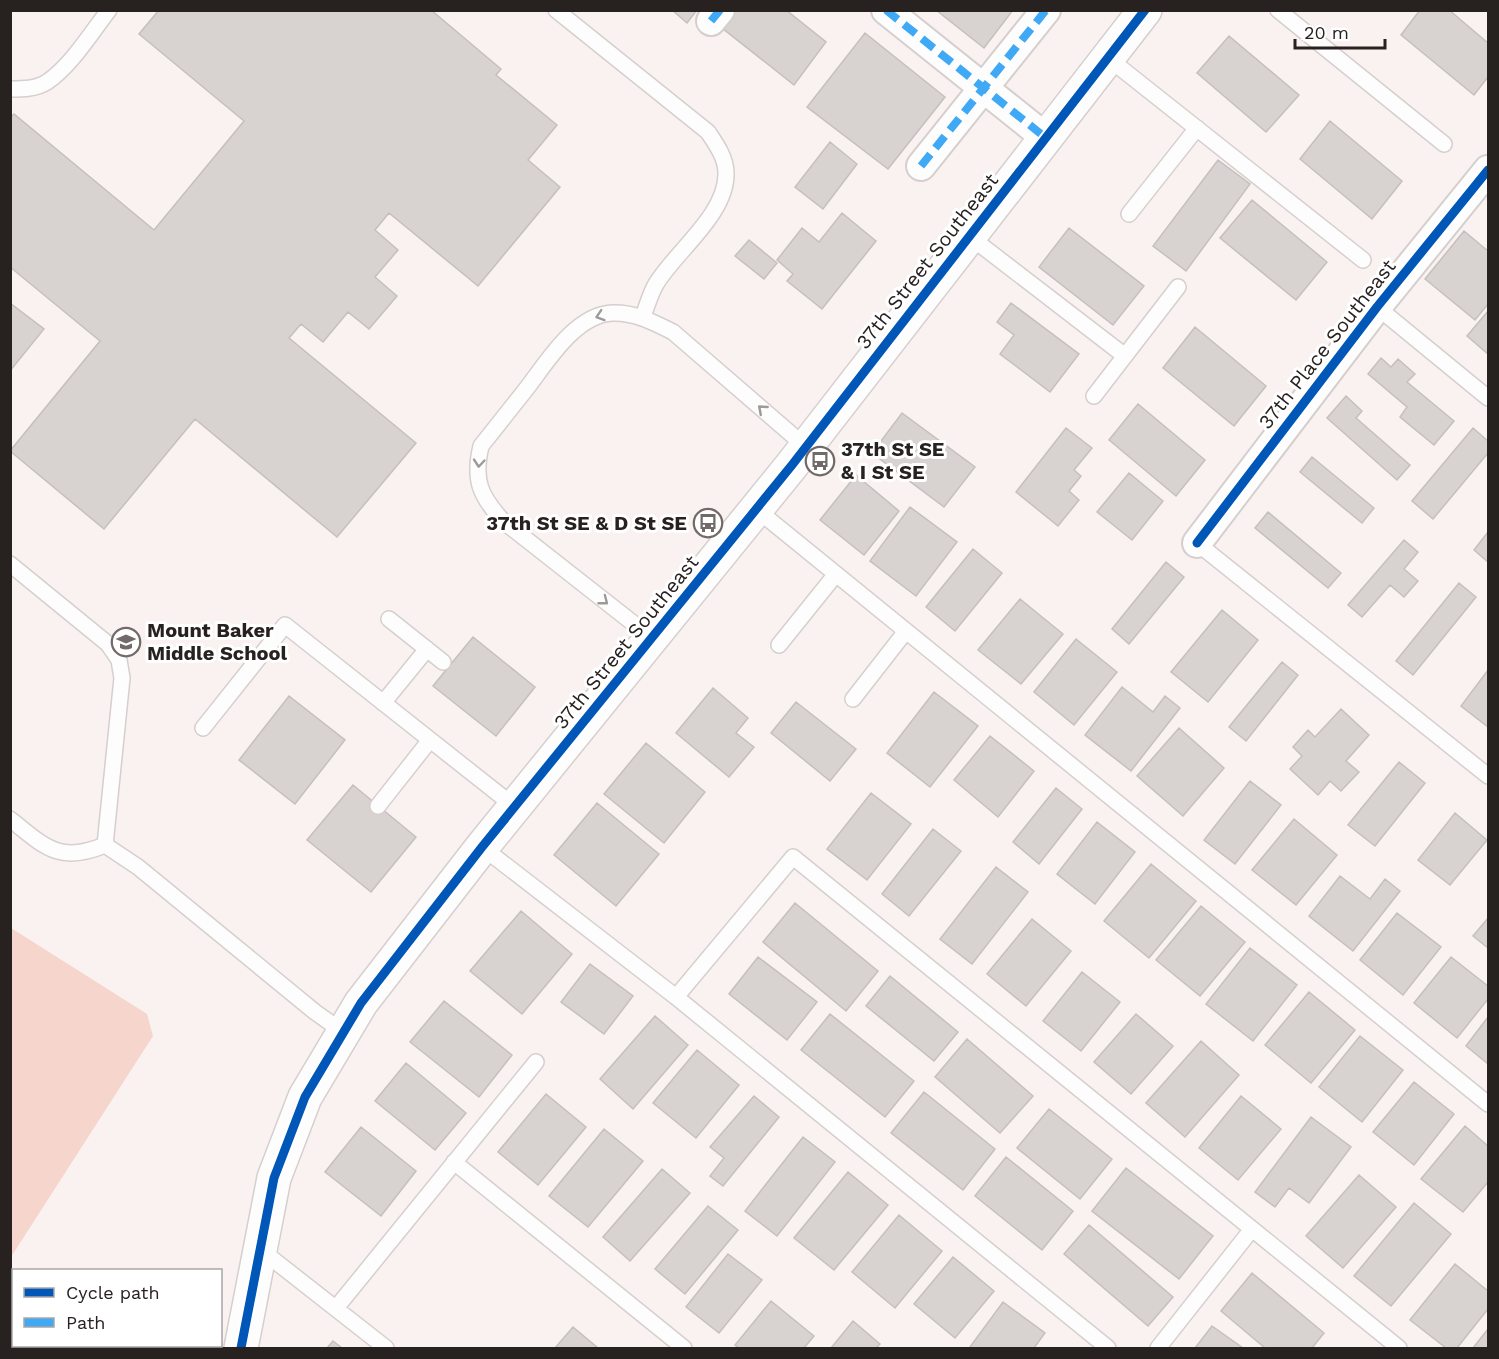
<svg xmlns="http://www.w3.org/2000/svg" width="1499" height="1359" viewBox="0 0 1499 1359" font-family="'Work Sans',sans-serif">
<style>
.green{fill:#f6d5cc}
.building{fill:#d8d2d0;stroke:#c5bfbd;stroke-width:1.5}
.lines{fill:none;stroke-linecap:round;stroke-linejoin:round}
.service-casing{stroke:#d5cfcd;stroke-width:18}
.minor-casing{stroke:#d5cfcd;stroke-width:32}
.tertiary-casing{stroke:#d5cfcd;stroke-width:36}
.service{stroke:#fefdfd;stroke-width:15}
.minor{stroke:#fefdfd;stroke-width:28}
.tertiary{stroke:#fefdfd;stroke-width:33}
.quiet{stroke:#3fa9f5;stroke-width:8;stroke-dasharray:15 8;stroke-linecap:butt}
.cycleway-casing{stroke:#fff;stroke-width:13}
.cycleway{stroke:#0057b8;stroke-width:9}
.oneway{stroke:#9d9a9a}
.labels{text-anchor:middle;stroke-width:6;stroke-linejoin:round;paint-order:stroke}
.street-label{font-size:20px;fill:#272120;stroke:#fff}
.poi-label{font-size:20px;font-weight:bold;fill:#272120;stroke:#fff;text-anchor:start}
</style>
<rect width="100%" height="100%" fill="#faf2f0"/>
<path class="green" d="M11 928 147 1014 153 1036 11 1257Z"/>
<path class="building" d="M159 10H431L501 69 496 75 557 125 528 160 560 187 478 286 389 213 375 230 398 250 375 277 397 296 369 329 348 312 323 342 301 324 289 338 416 443 337 537 195 419 104 529 10 451 100 341 10 267V118L14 114 154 230 244 121 139 34Z
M672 10H697L687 23Z
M735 10H786L826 42 794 85 722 28Z
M936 10H1013L984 48Z
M1420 10H1449L1488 43V77L1474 95 1401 35Z
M865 33 945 97 888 169 807 107Z
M1229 36 1299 95 1266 132 1197 73Z
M1330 121 1402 181 1372 219 1300 159Z
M830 142 857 164 823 209 795 187Z
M1218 160 1250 184 1186 271 1153 246Z
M1252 200 1327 262 1296 300 1220 238Z
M842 213 876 241 822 309 787 281 793 274 777 260 802 228 819 242Z
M1069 228 1144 286 1113 325 1039 267Z
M1464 231 1488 251V304L1475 320 1425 279Z
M749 240 777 263 764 279 735 256Z
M10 303 44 329 10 371Z
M1011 303 1079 354 1050 392 1000 354 1014 335 997 322Z
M1488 311V354L1467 336Z
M1195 327 1266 386 1234 426 1163 368Z
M1381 358 1391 367 1398 359 1415 374 1407 382 1454 421 1434 445 1400 417 1407 407 1368 374Z
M1346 396 1362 411 1356 418 1410 465 1397 480 1327 418Z
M1138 404 1205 460 1176 496 1109 440Z
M902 413 975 467 944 507 872 453Z
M1066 428 1092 448 1074 470 1081 476 1069 491 1079 500 1058 526 1016 492Z
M1473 428 1488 441V453L1433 519 1412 501Z
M1312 457 1374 508 1362 523 1300 472Z
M1129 473 1163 501 1132 540 1097 512Z
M856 475 899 511 864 555 820 520Z
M910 507 957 542 916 596 870 561Z
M1268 512 1341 573 1328 588 1255 528Z
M1488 532V562L1474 550Z
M1404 540 1418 552 1404 569 1418 581 1404 597 1390 585 1362 617 1348 605Z
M973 549 1002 573 955 631 926 607Z
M1166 562 1184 577 1129 644 1112 629Z
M1459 583 1476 597 1413 675 1396 661Z
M1020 599 1063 634 1021 684 978 650Z
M1222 610 1258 640 1208 702 1171 672Z
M473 637 535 687 496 736 433 686Z
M1076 639 1117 672 1074 725 1034 692Z
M1282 662 1298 675 1246 741 1229 727Z
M1488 670V727L1461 706Z
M1122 687 1153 712 1165 696 1180 708 1131 771 1085 735Z
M713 688 748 718 736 733 754 747 729 777 676 733Z
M934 692 978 726 930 787 887 753Z
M289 696 345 740 295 804 239 760Z
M796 702 856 749 830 781 771 733Z
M1341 709 1369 735 1346 761 1359 772 1341 791 1330 781 1318 795 1290 769 1302 756 1293 747 1308 730 1315 737Z
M1179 728 1224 768 1183 816 1137 776Z
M990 736 1034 771 998 817 954 780Z
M646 743 705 792 664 843 604 794Z
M1399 762 1425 783 1375 846 1348 825Z
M1250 781 1281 805 1235 864 1204 840Z
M353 785 416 837 371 892 307 840Z
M1056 788 1082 809 1039 864 1013 842Z
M871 793 911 824 867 880 827 849Z
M597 803 659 854 616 906 554 855Z
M1455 813 1487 840 1450 885 1418 860Z
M1294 819 1337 855 1296 905 1252 870Z
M1097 822 1135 852 1095 904 1057 874Z
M933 829 961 851 909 916 882 894Z
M1151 864 1196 901 1149 958 1104 921Z
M996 867 1028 892 972 964 940 939Z
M1340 876 1370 899 1385 879 1400 891 1353 951 1309 916Z
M795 903 878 971 846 1011 763 942Z
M1201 906 1245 942 1200 996 1156 960Z
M521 911 572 954 522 1014 470 971Z
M1397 913 1441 947 1403 995 1360 960Z
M1488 918V948L1473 936Z
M1032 919 1071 951 1026 1006 987 974Z
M1250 948 1297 985 1253 1041 1206 1004Z
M758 957 817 1002 787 1040 729 994Z
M1451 957 1488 986V999L1457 1038 1414 1003Z
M590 964 633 996 604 1034 561 1002Z
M1082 972 1120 1002 1081 1051 1043 1021Z
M890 976 958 1032 934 1061 866 1006Z
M1309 992 1355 1030 1311 1083 1265 1045Z
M444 1001 512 1055 479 1097 410 1042Z
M830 1014 914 1081 885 1117 801 1050Z
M1136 1014 1173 1046 1131 1094 1094 1062Z
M655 1016 688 1045 633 1109 600 1079Z
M1488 1017V1064L1466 1046Z
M1360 1036 1403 1070 1362 1122 1319 1087Z
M967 1039 1033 1096 1000 1133 935 1077Z
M1201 1041 1239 1075 1185 1137 1146 1103Z
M697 1050 739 1085 696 1138 653 1103Z
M406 1063 466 1113 435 1150 375 1101Z
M1414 1082 1454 1114 1414 1165 1373 1132Z
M924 1092 995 1149 963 1190 891 1133Z
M546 1094 586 1127 538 1185 498 1152Z
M754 1096 779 1117 723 1186 710 1176 724 1158 710 1147Z
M1241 1096 1281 1129 1238 1180 1199 1148Z
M1049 1109 1112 1159 1080 1199 1017 1148Z
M1311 1117 1351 1147 1309 1203 1289 1188 1275 1207 1255 1192Z
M1465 1126 1488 1146V1182L1463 1212 1421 1179Z
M361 1127 416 1171 381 1216 325 1172Z
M604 1129 643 1161 588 1227 549 1196Z
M803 1137 835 1162 777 1236 745 1211Z
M1006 1157 1073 1211 1042 1250 975 1196Z
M1126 1168 1213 1236 1179 1279 1092 1211Z
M662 1169 690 1193 630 1261 603 1237Z
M848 1172 888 1205 834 1270 794 1238Z
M1359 1175 1396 1207 1343 1268 1306 1236Z
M1414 1203 1451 1234 1391 1306 1354 1276Z
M708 1206 738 1230 685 1294 655 1269Z
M899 1215 942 1251 895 1308 852 1272Z
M1089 1225 1173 1297 1148 1326 1064 1254Z
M728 1254 762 1280 719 1333 686 1307Z
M953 1257 994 1291 955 1338 914 1304Z
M1455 1264 1488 1291V1309L1457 1348H1446L1410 1320Z
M1252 1273 1324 1333 1312 1348H1265L1221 1311Z
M771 1301 814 1336 804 1348H739L735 1345Z
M1003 1302 1045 1333 1034 1348H972L970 1347Z
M853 1321 880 1344 876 1348H831Z
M1212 1326 1243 1348H1195Z
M573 1327 598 1348H555Z
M1488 1329V1348H1473Z
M333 1341 342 1348H327Z"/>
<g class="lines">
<g class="service-casing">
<path id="service" d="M556 10 708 132C716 144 726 158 726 173 727 214 676 251 656 284 650 294 647 307 642 318
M1278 10 1444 144
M1108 58 1363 260
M10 89C23 89 36 89 47 82 71 66 91 33 109 10
M1129 214 1197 128
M969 236 1125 356
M1377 307 1488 398
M1094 396 1178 287
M756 509 1488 1104
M1197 543 1488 776
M10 564 108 644 119 660 122 678 105 845
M389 619 443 662
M652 638 503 521C480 496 473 480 481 446 496 427 512 407 527 388 547 362 575 315 612 313 634 312 653 322 673 332L806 447
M779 645 836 574
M853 699 906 631
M383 703 427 649
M203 728 285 625 515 807
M378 806 430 740
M10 819C45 847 59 864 105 845
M105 845 138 867 315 1012 343 1032
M482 847 676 997 1108 1348
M676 997 793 857 1399 1348
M454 1162 684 1348
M261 1250 386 1348
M336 1308 536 1062
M1158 1348 1252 1229"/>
</g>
<g class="minor-casing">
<path id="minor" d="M886 10 1046 138
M711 21 720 10
M921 166 1046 10
M1197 543 1377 307 1488 170"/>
</g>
<g class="tertiary-casing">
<path id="tertiary" d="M241 1348 274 1178 305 1097 361 1003 482 847 792 465 1145 10"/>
</g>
<use href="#service" class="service"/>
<use href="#minor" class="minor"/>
<use href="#tertiary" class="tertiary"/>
<path class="quiet" d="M886 10 1046 138
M711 21 720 10
M921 166 1046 10"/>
<g class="cycleway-casing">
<path id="cycleway" d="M1197 543 1377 307 1488 170
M241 1348 274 1178 305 1097 361 1003 482 847 792 465 1145 10"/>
</g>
<use href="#cycleway" class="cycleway"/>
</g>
<defs><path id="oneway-chevron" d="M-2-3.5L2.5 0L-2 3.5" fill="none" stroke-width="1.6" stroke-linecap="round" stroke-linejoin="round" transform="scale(1.5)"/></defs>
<g class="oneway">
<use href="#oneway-chevron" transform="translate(600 316) rotate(162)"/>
<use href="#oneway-chevron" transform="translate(762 409) rotate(-139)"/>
<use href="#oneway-chevron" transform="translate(479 463) rotate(95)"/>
<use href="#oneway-chevron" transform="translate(604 601) rotate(38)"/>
</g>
<defs>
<g id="bus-ring" transform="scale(1.5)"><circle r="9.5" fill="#fff" stroke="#716a69" stroke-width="1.5"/><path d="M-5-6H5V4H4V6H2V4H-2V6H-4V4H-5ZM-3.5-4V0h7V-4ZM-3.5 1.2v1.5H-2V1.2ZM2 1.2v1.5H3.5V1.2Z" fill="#716a69"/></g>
<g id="school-ring" transform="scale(1.5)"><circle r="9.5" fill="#fff" stroke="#716a69" stroke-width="1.5"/><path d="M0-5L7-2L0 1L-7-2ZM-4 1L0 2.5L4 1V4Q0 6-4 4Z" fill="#716a69"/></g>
</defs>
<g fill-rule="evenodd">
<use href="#bus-ring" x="820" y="461"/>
<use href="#bus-ring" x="708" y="523"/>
<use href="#school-ring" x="126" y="642"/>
</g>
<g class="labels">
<g class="street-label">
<text transform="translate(927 261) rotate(-52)" y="7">37th Street Southeast</text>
<text transform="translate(1327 344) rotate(-52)" y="7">37th Place Southeast</text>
<text transform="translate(626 642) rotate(-51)" y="7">37th Street Southeast</text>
</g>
<g class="poi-label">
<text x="841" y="456">37th St SE<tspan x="841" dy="23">&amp; I St SE</tspan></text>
<text x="687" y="530" text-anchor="end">37th St SE &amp; D St SE</text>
<text x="147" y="637">Mount Baker<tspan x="147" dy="23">Middle School</tspan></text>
</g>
</g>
<rect width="1499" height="1359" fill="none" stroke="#272120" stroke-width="24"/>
<rect x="12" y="1269" width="210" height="78" fill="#ffffff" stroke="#a9a6a6" stroke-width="1.5"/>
<rect x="24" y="1288" width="30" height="9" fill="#0057b8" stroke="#a9a6a6" stroke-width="1.5"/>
<text x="66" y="1299" font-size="18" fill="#272120">Cycle path</text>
<rect x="24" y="1318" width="30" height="9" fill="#3fa9f5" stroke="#a9a6a6" stroke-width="1.5"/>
<text x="66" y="1329" font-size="18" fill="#272120">Path</text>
<path d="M1295 39v9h90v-9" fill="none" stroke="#272120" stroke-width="3"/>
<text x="1304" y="39" font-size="18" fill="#272120" stroke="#ffffff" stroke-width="4.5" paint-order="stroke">20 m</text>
</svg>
